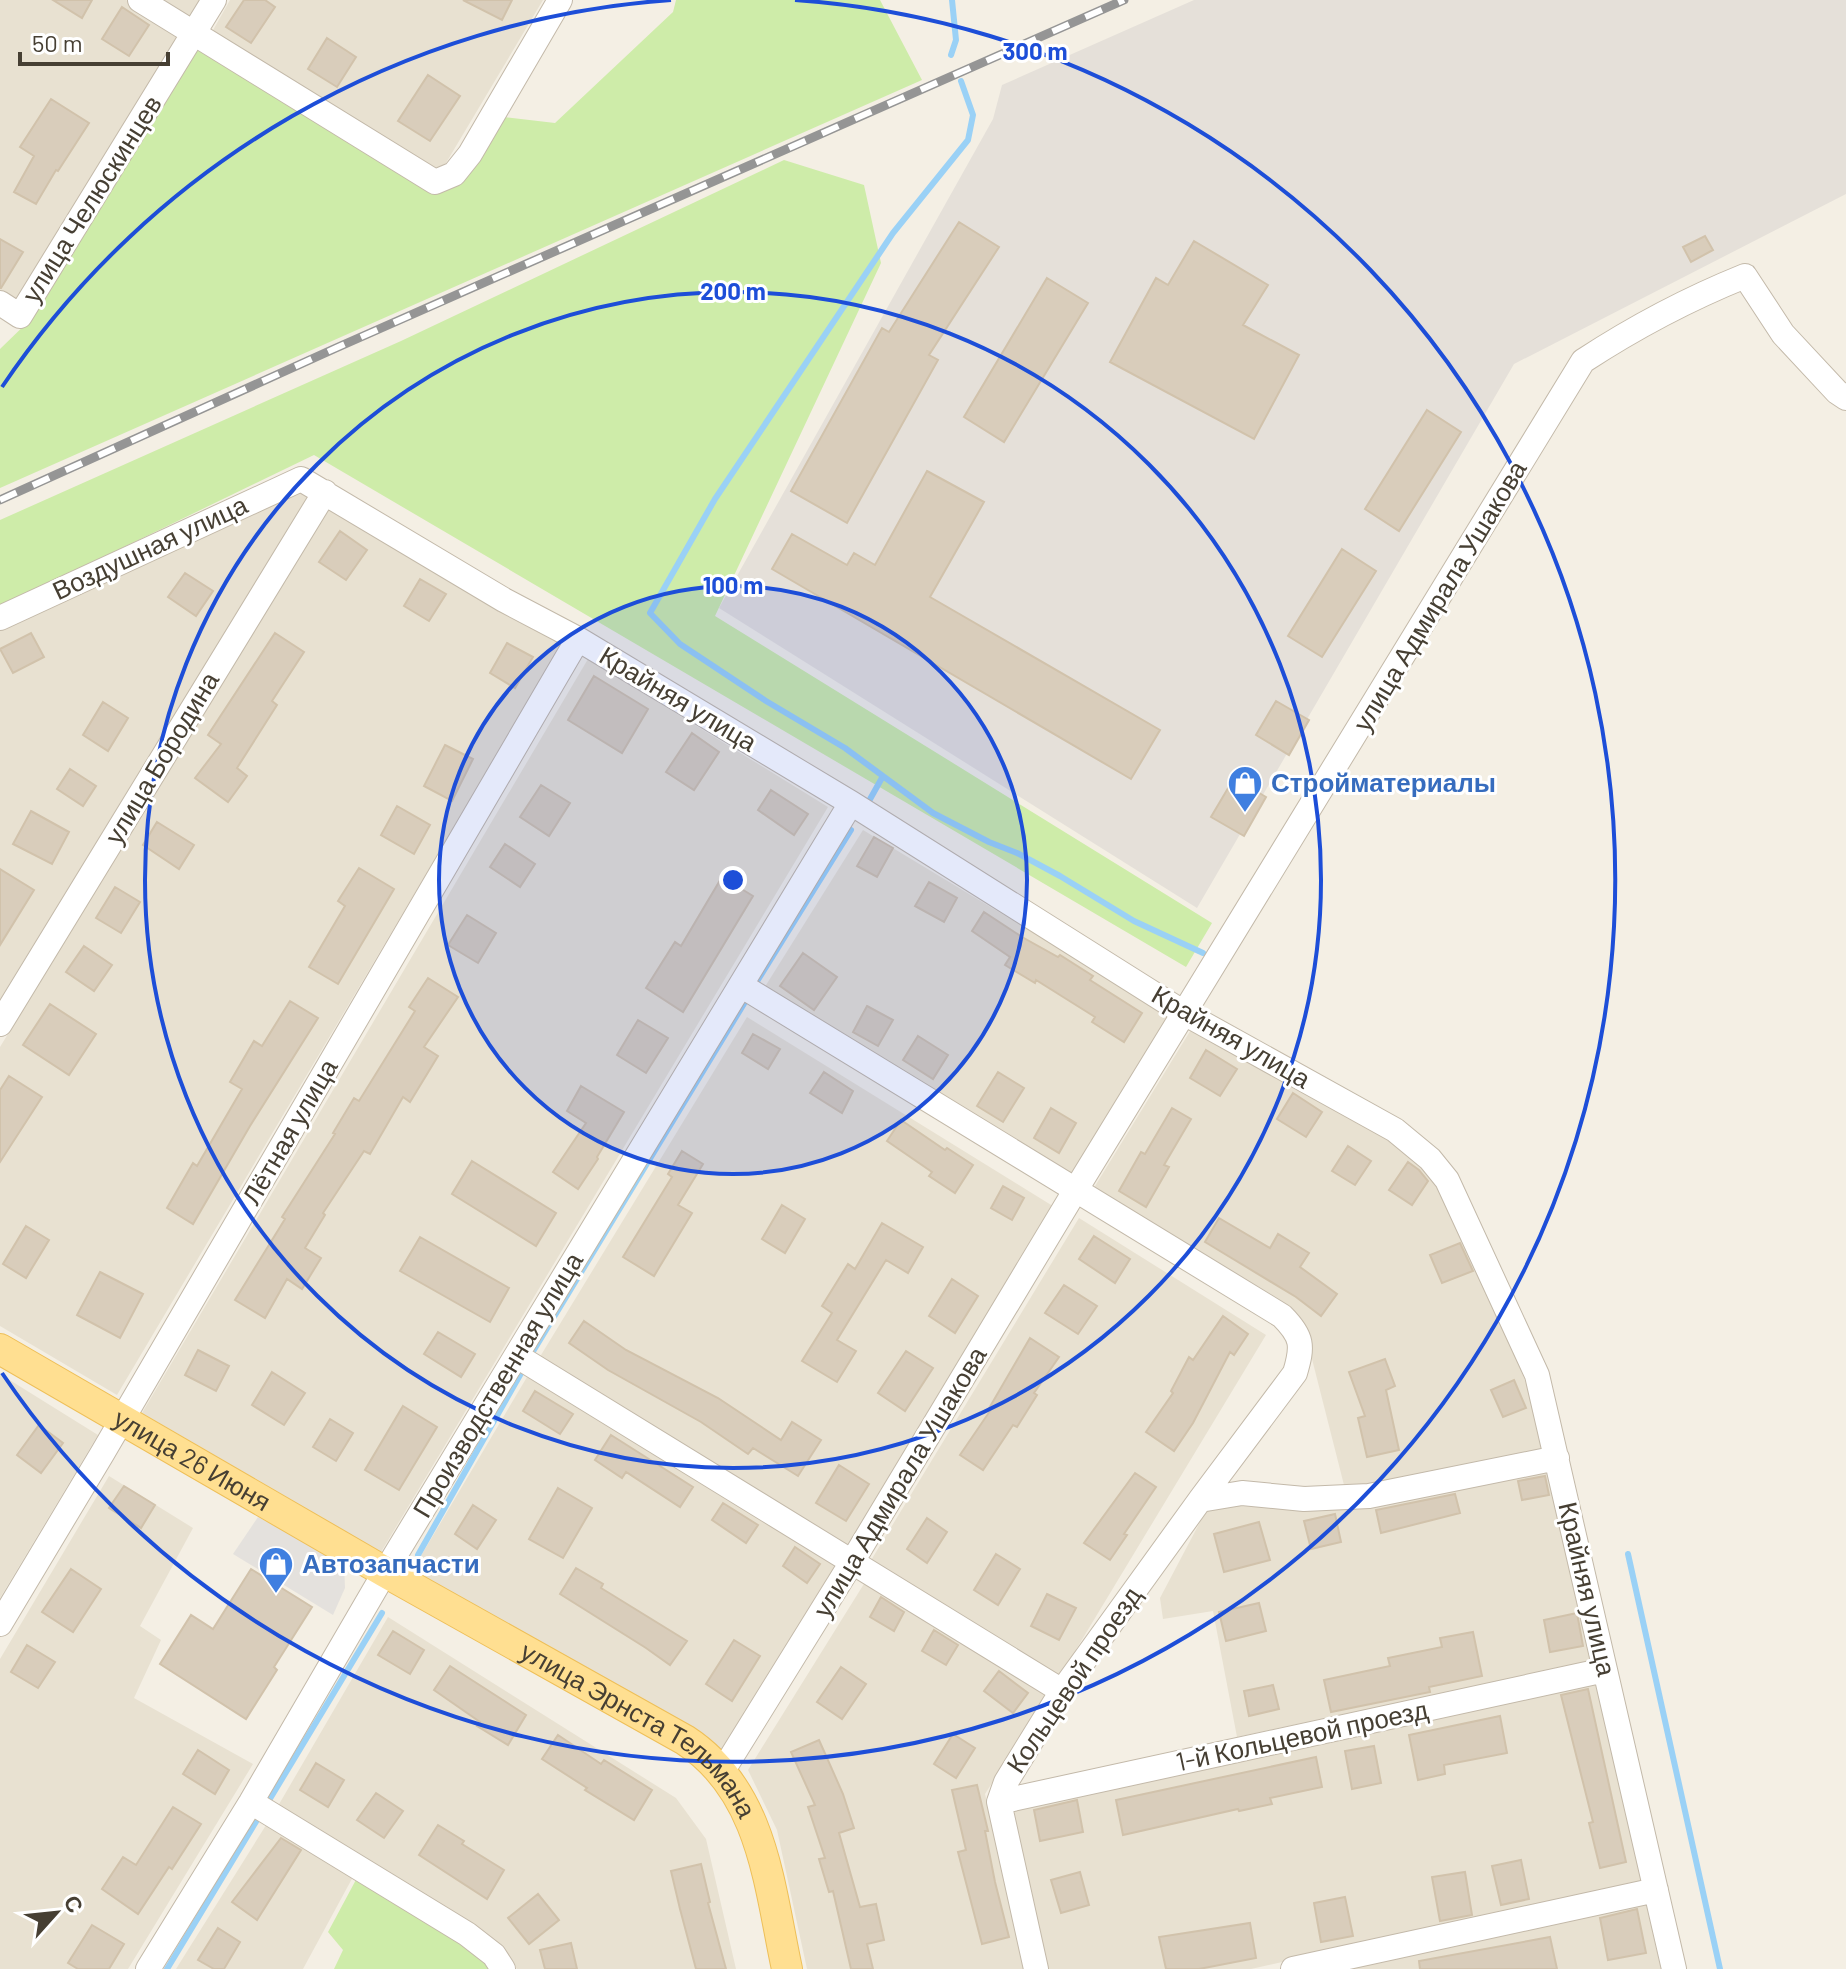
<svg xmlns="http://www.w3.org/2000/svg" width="1846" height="1969" viewBox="0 0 1846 1969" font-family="Barlow,sans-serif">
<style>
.residential{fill:#e8e1d1}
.industrial{fill:#e5e0d9}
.green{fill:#ceeca9}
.parking{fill:#e4e1dd}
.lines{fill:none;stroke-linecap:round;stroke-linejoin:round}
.stream{stroke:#9ad1f6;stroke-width:6}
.building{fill:#d9cdbb;stroke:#d1c2ab;stroke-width:2}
.minor-casing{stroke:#c3b9a9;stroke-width:26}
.major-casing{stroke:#eebf58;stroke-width:32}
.minor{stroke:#fff;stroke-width:24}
.major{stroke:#ffdf91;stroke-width:30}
.rail-casing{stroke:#959595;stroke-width:9}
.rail{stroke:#fff;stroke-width:6;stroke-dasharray:18;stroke-linecap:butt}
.ring{fill:none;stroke:#1d4ed8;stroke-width:4}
.labels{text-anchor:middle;stroke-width:6;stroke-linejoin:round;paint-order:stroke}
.street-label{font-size:26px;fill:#463f33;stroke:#fff}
.shop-label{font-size:26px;font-weight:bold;fill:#366cbe;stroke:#fff;text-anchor:start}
.centre{fill:#1d4ed8;stroke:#fff;stroke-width:4}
.ring-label{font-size:24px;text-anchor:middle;font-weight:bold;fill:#1d4ed8;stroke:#fff;stroke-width:6;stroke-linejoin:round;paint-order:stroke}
</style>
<rect width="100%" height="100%" fill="#f4efe4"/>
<path class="residential" d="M0 0H126L184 35 17 303 0 293Z
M161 0H202L191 19Z
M230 0H543L440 173 212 32Z
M299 492 309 497 0 999V629Z
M329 508 562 645 117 1395 0 1326V1047Z
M588 659 828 807 381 1552 142 1413Z
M863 830 1170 1015 1068 1194 756 1001Z
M747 1017 1056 1208 850 1552 538 1360Z
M1192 1028 1392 1142 1426 1165 1442 1188 1501 1318 1550 1447 1345 1489 1312 1359 1286 1326 1084 1204Z
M1079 1218 1266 1335 1060 1676 870 1562Z
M0 1374 98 1435 0 1598Z
M527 1377 841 1564 718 1760 412 1571Z
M1554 1465 1592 1661 1237 1737 1213 1611 1163 1619 1160 1598 1209 1505 1342 1510Z
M109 1476 193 1528 140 1626 161 1640 134 1698 253 1764 128 1969H0V1659Z
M867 1579 1050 1691 985 1794 1026 1969H807L777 1830 748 1770Z
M388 1617 676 1798 706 1839 736 1969H517L488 1939 278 1806Z
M1596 1679 1642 1882 1251 1969H1047L1010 1807Z
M268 1822 354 1875 303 1969H176Z
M1645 1899 1661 1969H1333Z"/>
<path class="industrial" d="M1194 0H1846V194L1514 364 1197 908 719 608 993 119 1002 85Z"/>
<path class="green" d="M676 0H880L922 80 0 488V349L34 316 196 43 435 193 503 117 555 123 673 12Z
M784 160 864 185 881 263 715 616 1212 923 1186 967 314 455 0 607V520L401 341Z
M358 1876 467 1941 490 1969H334L343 1950 328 1932Z"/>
<path class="parking" d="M258 1517 344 1563 345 1588 333 1615 233 1554Z"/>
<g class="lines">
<path class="stream" d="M951 55 956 40 952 0
M961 81 973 115 968 140 893 233 715 499 650 613 680 644 766 701 845 748 933 813 989 842 1017 853 1060 876 1134 921 1203 953
M869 801 883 776
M756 983 851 830
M529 1358 745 1002
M1628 1554 1720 1969
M418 1555 524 1368
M268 1802 382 1613
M167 1969 260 1815"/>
</g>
<path class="building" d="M53 0H92L82 18Z
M244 0H265L275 7 251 43 226 27Z
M463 0H512L502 20Z
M122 7 149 25 129 56 102 39Z
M327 38 356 57 337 87 308 69Z
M428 75 460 96 430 141 398 121Z
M51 99 89 123 58 171 56 170 36 204 14 192 34 156 20 147Z
M959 222 999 247 929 355 938 360 847 523 791 491 882 328 889 332Z
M1705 236 1713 250 1691 262 1683 247Z
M0 239 23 252 1 288H0Z
M1194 241 1268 285 1243 325 1299 355 1254 439 1110 362 1156 278 1168 285Z
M1047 278 1088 303 1004 442 964 417Z
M1427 410 1461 432 1399 531 1365 509Z
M927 471 984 502 930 597 1160 730 1131 779 772 569 792 534 847 565 854 553 875 565Z
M340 531 367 550 346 580 319 562Z
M1342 549 1376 571 1322 657 1288 636Z
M185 573 213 591 196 616 168 597Z
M420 579 446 594 429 621 404 606Z
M31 633 44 657 13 673 0 649Z
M275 633 304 652 272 701 277 705 237 768 247 776 228 802 195 778 221 744 208 735Z
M507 643 533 657 515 688 490 673Z
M594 676 648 709 622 753 568 720Z
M1276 701 1309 720 1289 755 1256 735Z
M103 702 128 718 108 751 83 735Z
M692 733 719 752 694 790 666 772Z
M445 745 473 759 452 801 424 786Z
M70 769 96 786 83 806 57 789Z
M1234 778 1266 797 1244 836 1211 817Z
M541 785 570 803 549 836 520 817Z
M771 790 808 814 794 835 758 810Z
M397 806 430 825 414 854 381 835Z
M31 811 69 832 52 864 13 844Z
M157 822 194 845 179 869 143 845Z
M874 837 893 848 877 877 857 866Z
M505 844 535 864 520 887 490 867Z
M359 868 394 889 338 984 309 967 345 906 338 901Z
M0 869 34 890 0 945Z
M722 877 753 896 683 1012 646 988 675 942 681 946Z
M929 882 957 898 944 922 915 906Z
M115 887 140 902 121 933 96 918Z
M984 912 1022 937 1058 957 1060 955 1093 976 1090 980 1142 1013 1124 1042 1092 1022 1095 1017 1036 980 1035 983 1005 965 1010 957 972 931Z
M467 915 496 933 478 963 448 945Z
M84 946 112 965 94 991 66 972Z
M803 953 837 977 814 1010 780 986Z
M428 978 458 997 424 1047 438 1056 410 1102 403 1097 370 1154 364 1151 323 1213 325 1215 305 1248 321 1258 302 1289 287 1279 265 1318 235 1300 285 1219 282 1217 335 1134 333 1133 354 1098 359 1101 415 1011 409 1007Z
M290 1001 318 1018 250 1126 193 1224 167 1208 193 1163 197 1166 242 1089 230 1082 254 1041 262 1046Z
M50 1004 96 1034 69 1075 23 1045Z
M867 1006 893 1020 878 1046 853 1032Z
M638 1020 668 1038 646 1073 617 1055Z
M753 1034 780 1049 768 1069 742 1053Z
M918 1036 948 1055 933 1079 903 1060Z
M1206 1050 1237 1069 1220 1096 1190 1078Z
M824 1072 853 1091 842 1113 810 1093Z
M998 1072 1024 1088 1003 1122 977 1106Z
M9 1076 42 1097 0 1162V1090Z
M581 1086 624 1112 597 1157 598 1159 578 1189 553 1172 586 1123 567 1111Z
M1293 1093 1322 1112 1306 1137 1277 1119Z
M1051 1108 1076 1123 1059 1153 1034 1138Z
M1172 1108 1191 1119 1164 1165 1169 1167 1146 1207 1119 1191 1141 1152 1145 1154Z
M901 1120 945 1150 947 1148 973 1165 955 1193 929 1176 932 1172 887 1141Z
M1348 1146 1371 1161 1355 1185 1332 1171Z
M682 1151 703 1164 678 1205 692 1213 654 1276 623 1257 672 1177 668 1174Z
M472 1161 556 1213 536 1246 452 1194Z
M1408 1162 1419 1170 1428 1181 1412 1205 1389 1190Z
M1003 1186 1024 1198 1012 1220 991 1208Z
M782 1205 805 1219 785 1253 762 1239Z
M1219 1218 1270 1248 1278 1234 1309 1253 1300 1267 1337 1294 1321 1316 1296 1297 1205 1242Z
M882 1223 923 1247 908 1273 886 1260 837 1340 856 1351 837 1382 802 1361 832 1313 822 1306 848 1264 855 1269Z
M26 1226 49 1240 26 1278 3 1264Z
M1094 1236 1130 1259 1115 1283 1079 1259Z
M420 1237 509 1288 490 1322 400 1271Z
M1460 1243 1473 1271 1442 1283 1430 1255Z
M100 1272 143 1294 120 1338 77 1315Z
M952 1279 978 1296 955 1333 929 1316Z
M1064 1285 1097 1306 1078 1334 1045 1313Z
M1223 1316 1248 1334 1234 1355 1230 1352 1193 1423 1174 1451 1146 1432 1173 1393 1171 1391 1189 1357 1193 1360Z
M584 1321 626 1350 718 1398 781 1440 792 1422 821 1440 798 1476 753 1448 748 1454 701 1422 608 1370 569 1343Z
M438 1332 475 1354 461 1377 424 1354Z
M1030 1338 1059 1357 1034 1393 1037 1395 1017 1427 1013 1425 983 1470 960 1455 990 1411 988 1410Z
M198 1350 229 1366 216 1391 185 1375Z
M906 1351 933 1368 905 1411 878 1393Z
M1385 1359 1395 1386 1386 1390 1399 1450 1367 1457 1358 1418 1365 1416 1349 1372Z
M272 1372 305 1393 284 1425 252 1405Z
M1514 1380 1526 1408 1503 1417 1491 1390Z
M535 1391 573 1414 560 1434 523 1411Z
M403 1406 437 1427 399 1490 365 1470Z
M330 1419 353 1433 336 1461 313 1447Z
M39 1425 63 1443 41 1473 17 1455Z
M611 1435 693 1487 680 1507 626 1472 622 1478 595 1460Z
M839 1465 869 1484 846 1521 816 1503Z
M1135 1473 1156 1487 1124 1534 1127 1535 1110 1560 1084 1543Z
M1545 1476 1549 1495 1522 1500 1518 1481Z
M124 1486 155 1505 141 1528 109 1508Z
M558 1488 592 1508 563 1558 529 1539Z
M1455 1494 1460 1513 1381 1533 1376 1510Z
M723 1503 758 1525 746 1543 712 1520Z
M473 1505 496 1520 477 1549 455 1534Z
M1335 1514 1341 1542 1311 1549 1304 1521Z
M927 1518 947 1532 927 1563 907 1549Z
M1259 1522 1270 1560 1224 1572 1214 1534Z
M795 1547 820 1564 807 1583 783 1566Z
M996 1554 1020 1569 998 1605 974 1590Z
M576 1568 603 1584 601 1588 687 1641 670 1665 646 1648 560 1594Z
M71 1569 101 1589 73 1632 42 1612Z
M251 1569 312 1607 274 1667 277 1670 246 1719 160 1664 191 1615 213 1629Z
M1047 1594 1076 1608 1059 1640 1031 1626Z
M881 1597 904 1612 894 1631 870 1617Z
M1259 1603 1266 1631 1226 1641 1219 1612Z
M1577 1613 1583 1646 1550 1652 1544 1620Z
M934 1630 958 1645 946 1665 922 1651Z
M393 1631 424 1650 410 1674 378 1655Z
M1473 1632 1482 1676 1429 1687 1430 1692 1331 1712 1324 1680 1390 1666 1388 1658 1442 1647 1440 1638Z
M734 1640 760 1656 732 1701 706 1684Z
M27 1645 55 1662 38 1688 11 1672Z
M450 1666 526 1715 508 1745 477 1726 480 1722 434 1690Z
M841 1667 866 1684 842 1719 817 1702Z
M999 1671 1028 1693 1013 1713 984 1691Z
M1273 1685 1279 1709 1249 1716 1244 1691Z
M1588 1689 1626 1862 1600 1868 1589 1823 1593 1822 1561 1695Z
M1500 1716 1507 1753 1444 1765 1445 1774 1418 1780 1409 1735Z
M953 1734 975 1748 956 1778 934 1764Z
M558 1735 601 1764 604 1760 652 1790 634 1820 585 1790 587 1788 542 1759Z
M819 1740 843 1794 854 1828 839 1833 860 1907 876 1904 884 1940 867 1944 873 1969H851L833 1891 829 1892 819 1859 825 1858 808 1807 815 1805 791 1752Z
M1374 1746 1381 1783 1352 1789 1345 1751Z
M198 1750 229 1770 215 1794 183 1774Z
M1316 1757 1322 1787 1270 1798 1272 1804 1239 1811 1238 1809 1123 1835 1116 1800Z
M316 1763 344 1780 328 1807 300 1790Z
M977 1785 988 1831H985L995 1882 1009 1937 982 1944 958 1852 966 1850 952 1790Z
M376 1793 403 1811 384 1838 357 1820Z
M1077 1800 1083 1832 1040 1841 1034 1810Z
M173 1807 201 1824 172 1869 169 1867 138 1914 102 1889 123 1857 136 1865Z
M438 1825 464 1841 462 1844 504 1870 487 1899 419 1855Z
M281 1838 301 1850 257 1920 232 1902Z
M1521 1860 1529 1899 1501 1905 1492 1866Z
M701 1864 710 1902 708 1903 726 1969H696L680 1909 671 1871Z
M1080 1872 1089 1905 1061 1913 1051 1880Z
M1465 1872 1472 1915 1440 1921 1432 1877Z
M538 1894 559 1920 529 1944 508 1918Z
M1345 1897 1353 1936 1321 1942 1314 1903Z
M1637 1909 1646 1953 1608 1960 1600 1918Z
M1250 1923 1256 1958 1199 1969H1166L1159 1937Z
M92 1925 124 1944 109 1969H78L68 1963Z
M218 1928 240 1942 224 1969H214L198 1960Z
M1550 1937 1557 1969H1420L1419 1961Z
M571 1943 577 1969H545L540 1950Z"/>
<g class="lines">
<g class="minor-casing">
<path id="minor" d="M140 0 435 182 454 174 470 154 560 0
M0 303 20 316 214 0
M0 618 301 479 504 600 578 639 851 803 1184 1013 1395 1130 1430 1159 1447 1180 1537 1375 1674 1969
M742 986 1282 1316C1303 1337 1303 1346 1295 1373L1200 1500
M0 1024 325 492
M517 1356 1062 1691
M0 1624 102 1454 578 639
M722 1772 852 1562 1075 1191 1583 361C1635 327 1688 299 1745 276L1783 334 1837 392 1846 398
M251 1802 467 1934 494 1955 503 1969
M999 1802 1605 1670
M148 1969 251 1802 385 1572 851 803
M1036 1969 999 1802 1006 1782 1062 1691 1200 1500 1242 1493 1304 1499 1369 1496 1557 1458
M1293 1969 1656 1890"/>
</g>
<g class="major-casing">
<g id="major">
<path id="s1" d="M0 1349 385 1572 685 1740C763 1791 769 1885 787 1969"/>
</g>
</g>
<use href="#minor" class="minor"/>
<use href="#major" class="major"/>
<g class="rail-casing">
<path id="rail" d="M0 500 336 348 1124 0"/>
</g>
<use href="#rail" class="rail"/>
</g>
<circle cx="733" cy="880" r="294" fill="#1d4ed8" fill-opacity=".12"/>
<g class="ring">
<circle cx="733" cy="880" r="294"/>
<circle cx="733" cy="880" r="588"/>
<path d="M2 387A882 882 0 0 1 671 0M795 0A882 882 0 1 1 2 1373"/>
</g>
<defs>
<g id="shop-pin" transform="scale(1.8)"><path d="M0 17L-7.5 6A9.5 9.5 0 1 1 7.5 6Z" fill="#3f7fe0" stroke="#fff"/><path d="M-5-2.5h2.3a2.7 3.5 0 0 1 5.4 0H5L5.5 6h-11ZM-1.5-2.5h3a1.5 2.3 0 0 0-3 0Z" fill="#fff"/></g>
</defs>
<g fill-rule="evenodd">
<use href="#shop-pin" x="1245" y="783"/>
<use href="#shop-pin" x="276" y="1564"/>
</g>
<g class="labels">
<g class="street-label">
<text transform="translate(92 199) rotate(-58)" y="9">улица Челюскинцев</text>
<text transform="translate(150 548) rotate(-25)" y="9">Воздушная улица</text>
<text transform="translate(1440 596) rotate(-59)" y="9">улица Адмирала Ушакова</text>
<text transform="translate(678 699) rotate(31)" y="9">Крайняя улица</text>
<text transform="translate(162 758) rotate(-59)" y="9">улица Бородина</text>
<text transform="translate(1231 1037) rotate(30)" y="9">Крайняя улица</text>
<text transform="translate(290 1132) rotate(-60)" y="9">Лётная улица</text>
<text transform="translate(498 1385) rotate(-59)" y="9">Производственная улица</text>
<text dy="9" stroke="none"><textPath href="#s1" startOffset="222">улица 26 Июня</textPath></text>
<text transform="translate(900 1482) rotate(-59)" y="9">улица Адмирала Ушакова</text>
<text transform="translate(1587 1589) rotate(77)" y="9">Крайняя улица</text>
<text transform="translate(1074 1680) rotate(-56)" y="9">Кольцевой проезд</text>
<text dy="9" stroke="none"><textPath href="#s1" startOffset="746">улица Эрнста Тельмана</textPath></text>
<text transform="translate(1302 1736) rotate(-12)" y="9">1-й Кольцевой проезд</text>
</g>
<g class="shop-label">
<text x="1271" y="792">Стройматериалы</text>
<text x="302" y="1573">Автозапчасти</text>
</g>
</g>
<circle cx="733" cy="880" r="12" class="centre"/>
<g class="ring-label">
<text x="1035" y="60">300 m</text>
<text x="733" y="300">200 m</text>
<text x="733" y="594">100 m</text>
</g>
<g transform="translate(56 1913) rotate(63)" stroke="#ffffff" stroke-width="6" paint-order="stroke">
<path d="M0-6L14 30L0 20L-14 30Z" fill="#463f33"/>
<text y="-12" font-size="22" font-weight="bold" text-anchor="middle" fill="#463f33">С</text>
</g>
<path d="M20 52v12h148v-12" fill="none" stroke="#463f33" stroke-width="4"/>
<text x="32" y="52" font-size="24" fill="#463f33" stroke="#ffffff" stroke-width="6" paint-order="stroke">50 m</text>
</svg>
